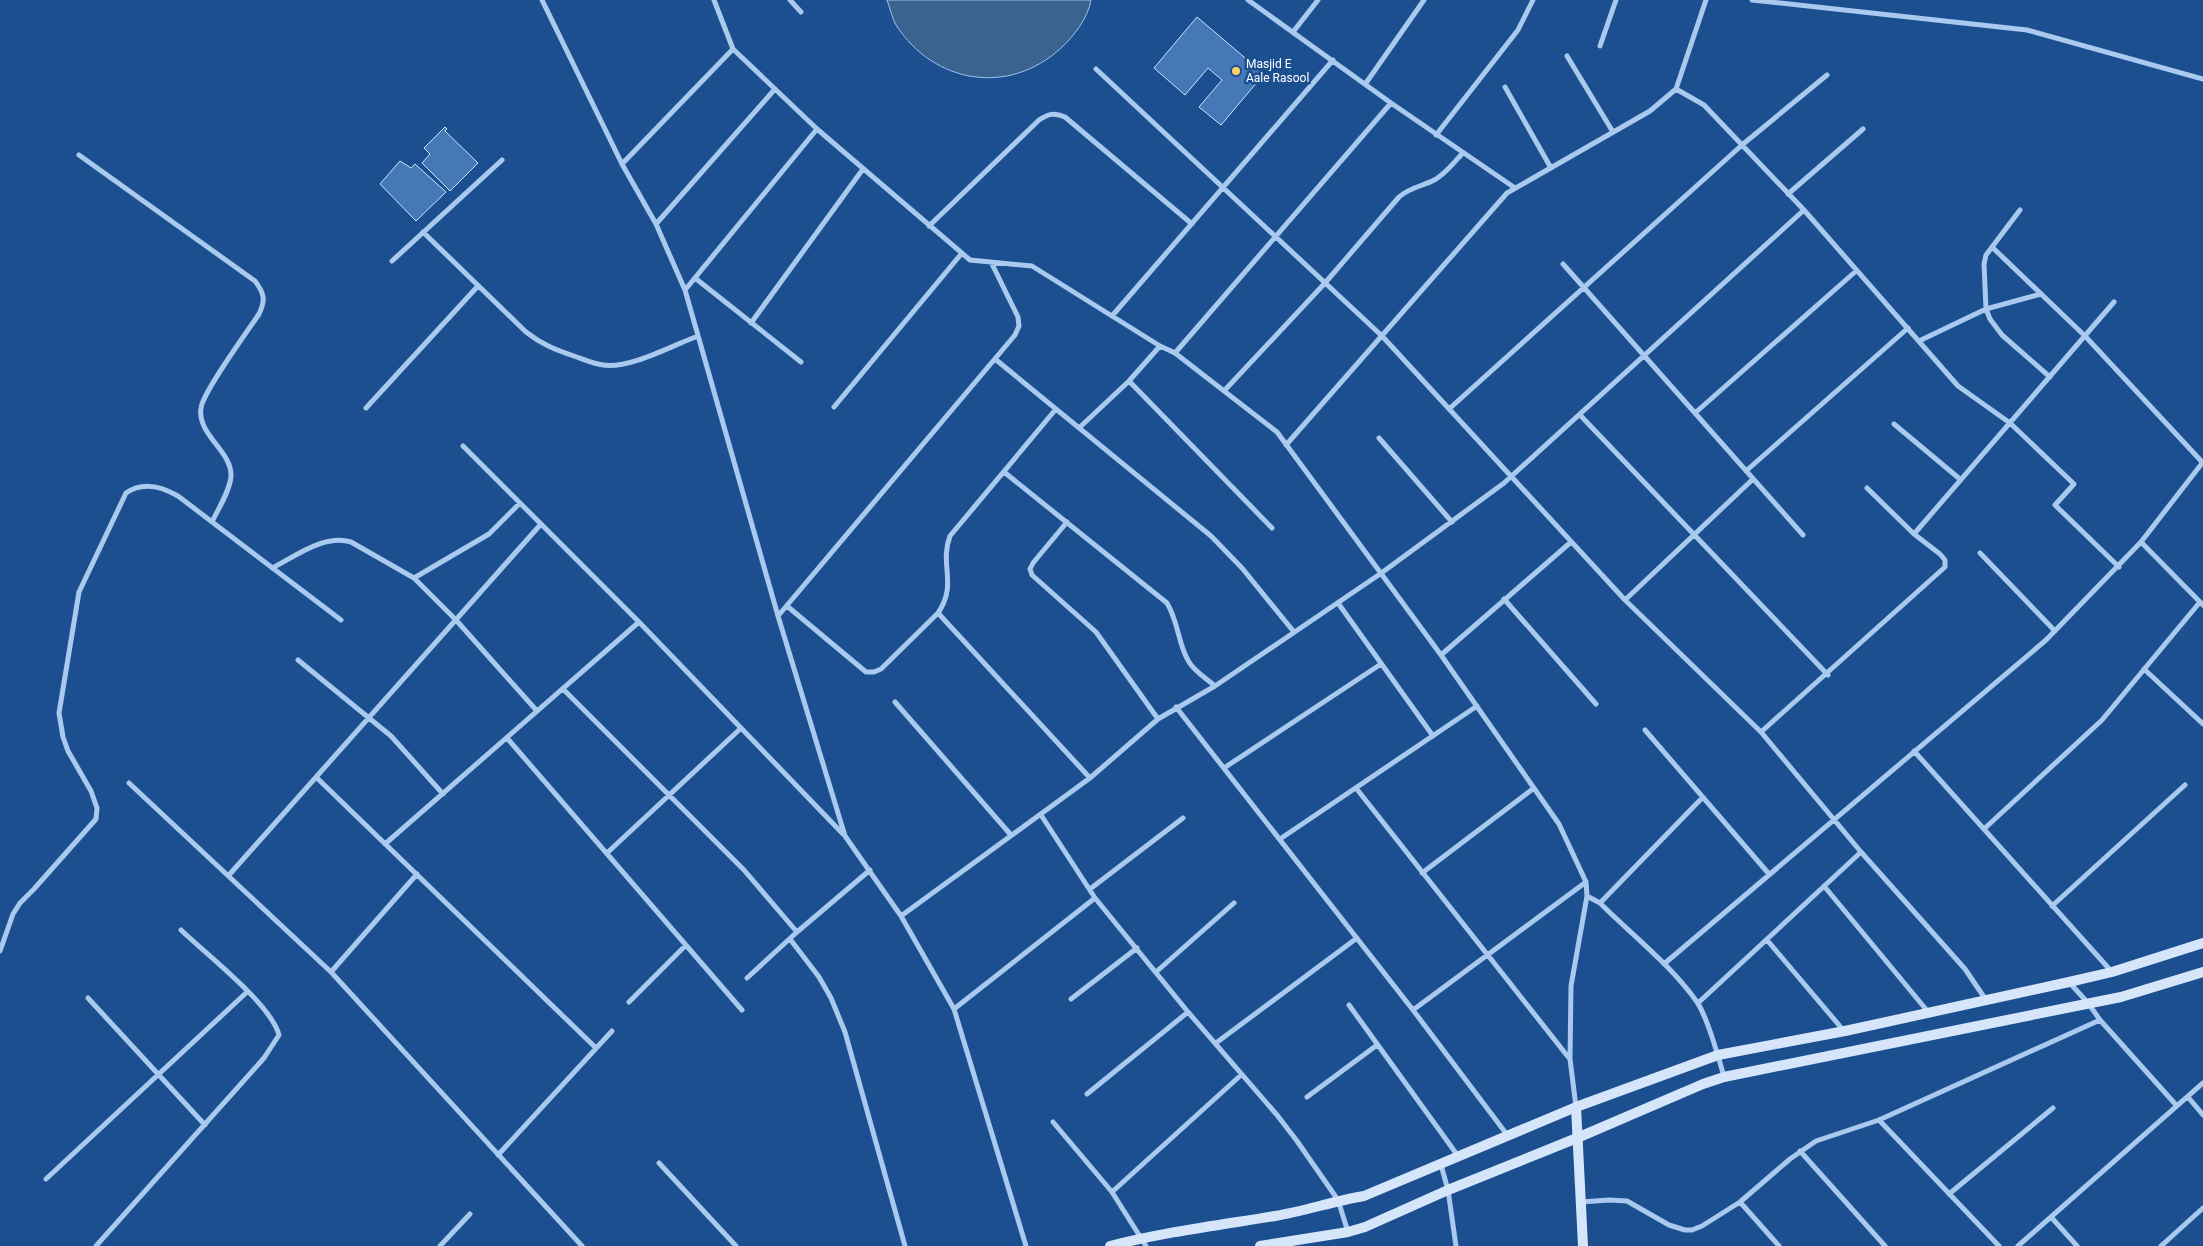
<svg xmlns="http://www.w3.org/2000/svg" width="2203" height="1246" viewBox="0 0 2203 1246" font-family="Roboto,sans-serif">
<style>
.water{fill:#3c6290;stroke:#9cc4f0}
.building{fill:#4478b7;stroke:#cfe3fa}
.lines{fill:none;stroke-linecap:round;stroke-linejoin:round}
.street{stroke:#a9c9ee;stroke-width:5}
.secondary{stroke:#d6e6fa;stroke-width:10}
.poi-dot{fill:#ffd166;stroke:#1b4f8f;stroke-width:2}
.labels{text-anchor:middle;stroke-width:5;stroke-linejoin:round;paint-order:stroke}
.poi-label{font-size:12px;fill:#fff;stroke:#1b4f8f;text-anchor:start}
</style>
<rect width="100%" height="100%" fill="#1b4f8f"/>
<path class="water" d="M887 0H1091C1088 18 1074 36 1061 48 1009 96 934 84 896 25 892 18 890 8 887 0Z"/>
<path class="building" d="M1197 17 1264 74 1221 125 1199 107 1222 80 1208 68 1185 95 1154 68Z
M445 127 447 129 445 131 478 163 450 191 422 163 430 154 424 148Z
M400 161 411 168 415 164 446 192 416 221 380 184Z"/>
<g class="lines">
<path class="street" d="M542 0 622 164 656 224 685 290 778 616 845 836 901 916
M714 0 733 49 817 129 970 260 1032 266 1160 346 1175 353 1277 432 1441 655 1559 824 1586 882 1587 896 1571 986 1570 1059 1576 1107
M790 0 801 12
M1248 0 1391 103 1515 188
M1752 0 2027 30 2203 79
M1293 32 1318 0
M1600 46 1616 0
M1567 56 1613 132
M1096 69 1382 336 1625 600 1761 732 1861 852 1965 969 1986 1000
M1366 83 1424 0
M1505 87 1551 168
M1676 89 1704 105 1804 210 1958 386 2010 423 2074 484 2055 505 2119 567
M1436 135 1518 30 1533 0
M79 155 255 281C264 293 266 300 259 314 247 332 203 392 201 408 197 435 232 451 231 476 230 491 218 509 212 522
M622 164 733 49
M1788 194 1863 129
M2020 210 1986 255 1984 264 1986 309 1990 319 2002 335 2050 377
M656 224 775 89
M929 226 1039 120C1048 114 1054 112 1065 117L1192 224
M423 232 526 332C541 344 556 350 574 356 583 359 593 364 603 365 630 369 673 345 698 336
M1992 247 2085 336 2203 463
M392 261 502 160
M1563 264 1803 535
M695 278 801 362
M685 290 817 129
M1112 316 1333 60
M751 323 863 169
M1919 341 1986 309 2041 294
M1175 353 1391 103
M995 359 1211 536 1242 568 1294 632
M1129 381 1272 528
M1224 391 1325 283 1399 197C1410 187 1424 186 1436 179 1447 172 1454 162 1463 153
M834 407 962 253
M366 408 478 286
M1449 409 1742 145 1827 75
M1695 413 1856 271
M1580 415 1828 675
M1894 424 1961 480
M1079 428 1129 381 1160 346
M1379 438 1452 522
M1286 445 1507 193 1650 111 1676 89 1706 0
M463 446 639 622 843 834
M1746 471 1908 328
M1004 472 1167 603C1179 623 1178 645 1189 662 1195 672 1206 678 1215 686
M1067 522 1033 563 1030 569 1032 575 1096 632 1158 719
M1914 534 2114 302
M2141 542 2203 605
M1980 553 2055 631
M272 568C296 556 324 534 351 542L414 578 456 620 537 711
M414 578 489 534 520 503
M1504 599 1596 704
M1625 600 1753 479
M1338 603 1433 736
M787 606 866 672H874L881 669 938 613C958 584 939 565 950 536L1056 409
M938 613 1090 778
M778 616 1015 335 1019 326 1018 317 991 262
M1441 655 1571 542
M298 660 391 736 443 794
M2144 669 2203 724
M563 689 744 870 797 932
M895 702 1011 835
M1176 707 1413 1010 1508 1136
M1645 730 1769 874
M1761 732 1945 567V560L1940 554 1914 534 1867 488
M507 738 742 1010
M1914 751 2112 972
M1224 768 1381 664
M316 777 596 1048
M129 783 331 972 582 1246
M1356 788 1569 1058
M1041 815 1095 898 1188 1012 1277 1115 1297 1141 1338 1200 1348 1232
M1984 829 2102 720 2200 602
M1280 839 1477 706
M385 844 639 622
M607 853 740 729
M1422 873 1534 788
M229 875 541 524
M1824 886 1929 1013
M1090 889 1183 818
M1587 896 1600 903C1632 935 1670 964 1697 1002 1707 1017 1719 1058 1724 1077
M1600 903 1703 797
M2052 906 2185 785
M790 939 819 977 831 998 845 1032 905 1246
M1767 940 1844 1031
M0 951 13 914 20 903 34 889 96 819 97 808 91 791 68 751 63 737 59 713 79 592 126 493C143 481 161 486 178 496L341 620
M1664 964 2046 640 2141 542 2203 462
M331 972 417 874
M1156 972 1234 903
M747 978 797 932 870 870
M2069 982 2088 1003 2100 1020 2177 1106
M88 998 205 1125
M1071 999 1137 948
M629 1002 686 945
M1698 1003 1861 852
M1349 1005 1458 1156
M954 1009 1095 898
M1413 1010 1586 882
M1216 1043 1357 938
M1087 1094 1188 1012
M1307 1097 1377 1045
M2188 1097 2203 1115
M1879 1120 1999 1246
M1053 1122 1112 1192 1146 1246
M1800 1151 1885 1246
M498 1155 612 1031
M659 1163 736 1246
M1441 1165 1448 1190 1456 1246
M46 1179 247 992
M1112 1192 1241 1075
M1949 1194 2053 1108
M1581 1202 1609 1200 1627 1201 1669 1225 1685 1230H1692L1702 1226 1740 1202 1790 1159 1816 1141 1879 1120 2100 1020
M1740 1202 1779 1246
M2051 1217 2077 1246
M96 1246 264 1058 279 1035C271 1004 206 954 181 930
M440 1246 470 1214
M1026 1246 954 1009 901 916 1090 778 1158 719 1215 686 1380 574 1504 483 1804 210
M2018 1246 2203 1083
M2161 1246 2203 1208"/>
<path class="secondary" d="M1576 1107 1583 1246
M1110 1246C1164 1232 1220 1225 1275 1216 1305 1211 1334 1201 1364 1196L1576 1107 1718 1055 1845 1031 2069 982 2112 972 2203 943
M1260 1246 1348 1232 1365 1227 1448 1190 1577 1138 1703 1084 1724 1077 2121 997 2203 972"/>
</g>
<circle class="poi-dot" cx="1236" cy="71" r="5"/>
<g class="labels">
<g class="poi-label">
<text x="1246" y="68">Masjid E<tspan x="1246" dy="14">Aale Rasool</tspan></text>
</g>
</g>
</svg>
